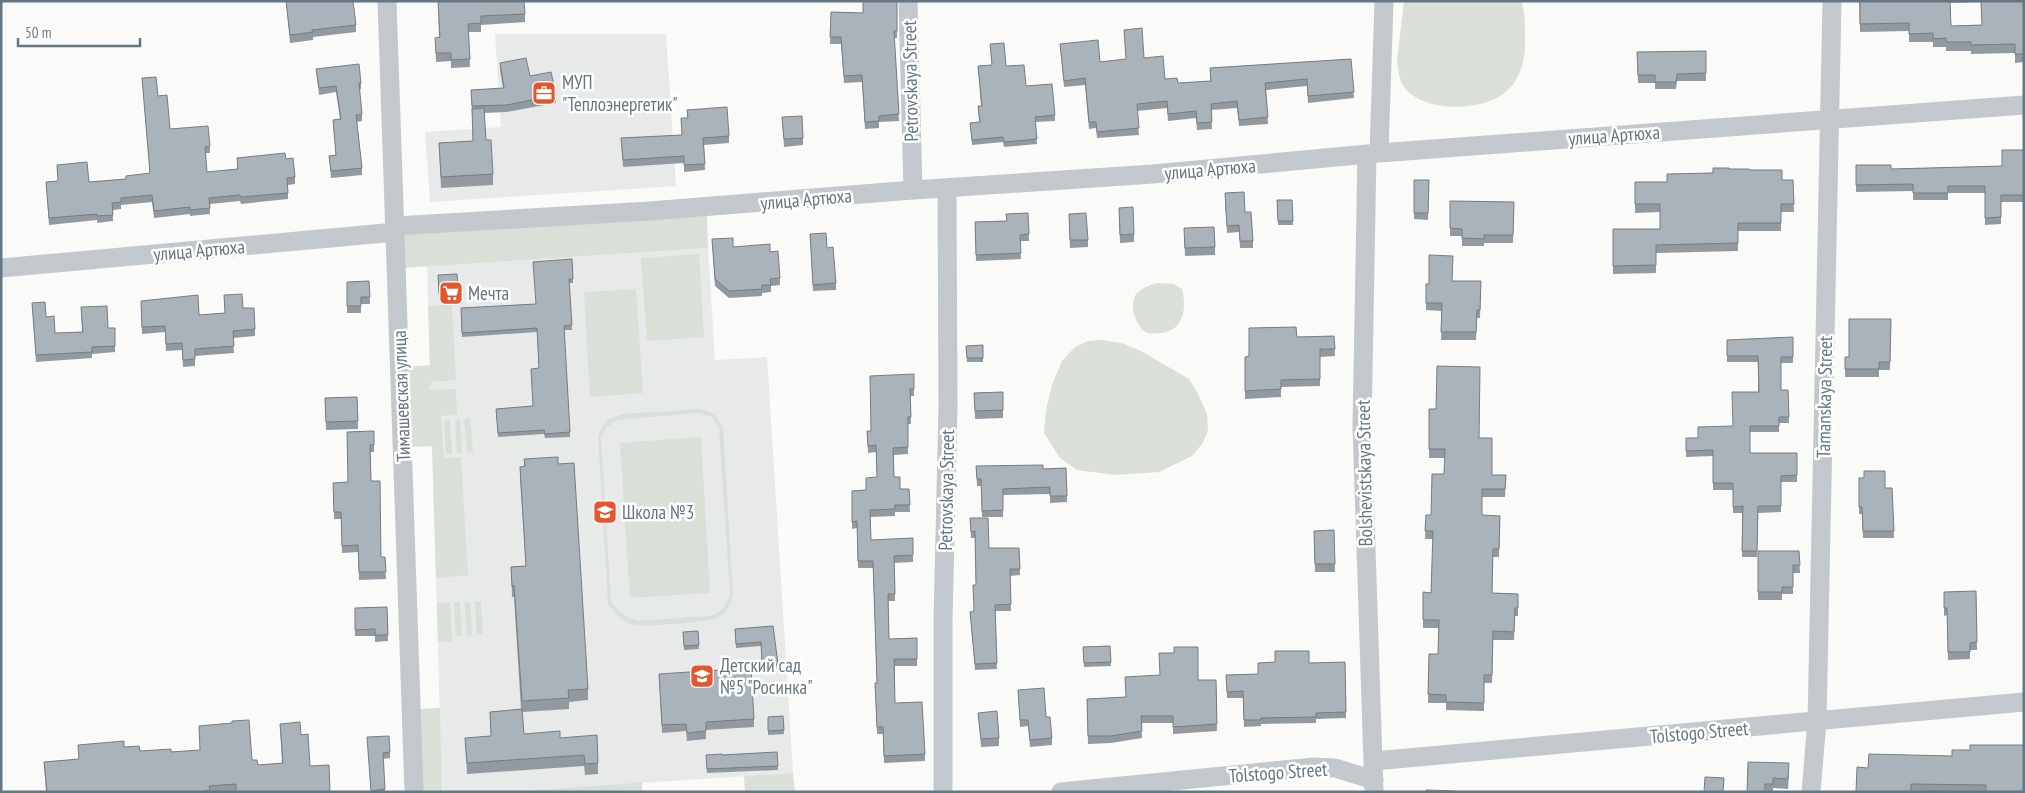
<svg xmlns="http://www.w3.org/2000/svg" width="2025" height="793" viewBox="0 0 2025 793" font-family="'PT Sans Narrow',sans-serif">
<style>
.built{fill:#e8e9e9}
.green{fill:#dadfd7;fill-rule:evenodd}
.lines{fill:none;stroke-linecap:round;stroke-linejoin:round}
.street{stroke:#c3c8cc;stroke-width:19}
.wall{fill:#929a9f;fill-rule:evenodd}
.building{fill:#aab3b9;stroke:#777d82}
.labels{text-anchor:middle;stroke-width:5;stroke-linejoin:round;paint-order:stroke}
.street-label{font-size:19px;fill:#657683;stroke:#fff}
.poi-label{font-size:19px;fill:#657683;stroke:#fff;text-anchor:start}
</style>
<rect width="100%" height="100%" fill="#fafaf8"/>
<path class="built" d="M495 34H666L676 186 430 202 425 132 501 127Z
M708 248 715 360 767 357 793 773 500 792H442L427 266Z"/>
<path class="green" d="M1404 1H1521C1525 12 1525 23 1525 35 1526 53 1523 75 1509 89 1487 112 1424 114 1404 87 1399 80 1398 70 1397 61Z
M707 216 708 248 402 268V235Z
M699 254 704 337 647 341 641 258Z
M1158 283 1173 284 1182 289C1187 307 1184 332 1160 333 1156 333 1151 334 1148 333 1135 328 1128 303 1137 293 1143 287 1151 285 1158 283Z
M636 289 643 393 590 397 584 292Z
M452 304 456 380 431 382 430 390 456 389 457 415 441 416 444 458 461 457 468 575 436 578 432 446 408 447 406 367 430 365 428 306Z
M1100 340 1122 343 1141 351 1189 379 1198 394 1207 414 1208 431 1202 444 1192 456 1159 472 1115 475 1077 470 1060 458 1044 433 1046 410 1052 385 1062 361 1075 347 1088 341Z
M699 409C711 411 718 416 723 428L733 595C731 604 727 612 719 617 711 622 644 627 634 625 622 622 614 613 608 603L598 436 604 424 609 419 622 414ZM698 413 712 417 719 429 730 594C727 605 721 612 711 616L636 621 619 612 611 602 601 437 607 427 616 420Z
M470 418 473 452 467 453 464 419Z
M460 419 462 453H457L455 420Z
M444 420H450L452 454H446Z
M701 437 710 593 630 598 620 443Z
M475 601H481L483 635H477Z
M450 602 452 641 438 642 437 603Z
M460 602 462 636H456L454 603Z
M465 602H470L472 635 467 636Z
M440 708 442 792H420L417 709Z
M793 773 795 792H745L744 776Z
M642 782V792H500L623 784Z"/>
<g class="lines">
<path class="street" d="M387 1 414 792
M908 1 913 190
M1379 153 1384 1
M1367 154 1362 427 1374 792
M396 226 650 211 913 190 1153 174 1379 153 2024 105
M1 268 396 232
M1374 761 2024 702
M943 792V622L948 406 947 188
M1061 792 1314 767 1335 768 1374 780
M1811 792 1817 721 1832 1"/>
</g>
<path class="wall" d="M286 1 356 25V32L313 37V40L290 43Z
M438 1 525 14V22L481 25V32H468L470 67 451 68V61L436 62 435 38 439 37Z
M897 1V38H894L899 121 879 122V128L865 129 862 82 844 83 841 44H830L831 12 863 13Z
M1859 1H2024V62L2015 63V53L1971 54V51H1946V47H1933V42H1909V31L1860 32ZM1981 2 1982 25 1951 26 1950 3Z
M1124 30 1144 58 1165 79 1178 83 1210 81V68L1351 59 1354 98 1308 103 1307 86 1266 90 1268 124 1239 126 1237 108 1211 110 1212 129 1197 130 1196 118 1168 121 1167 108 1137 111 1139 135 1097 138 1096 128 1089 129 1085 85 1064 87 1060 44 1100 62 1126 59Z
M990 44 1006 66 1055 115V121L1035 122 1037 144 1004 147 1003 142 972 145 970 123 979 122 978 106H981L978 66 992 65Z
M1706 51V81H1677L1676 89H1655V83H1638L1637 52Z
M500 63 530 76 556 95V103L507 112 484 113 486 140 493 174V185L441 188 439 143 473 141 471 90 503 88 500 70Z
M316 69 361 83V89L359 90 362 114V121L357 122 362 168V175L331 178 329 156 336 155 333 120 340 119 336 92 319 95Z
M142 78 158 96 170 129 210 146V153H205L207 172 237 169V158L286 159 295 177V184L288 185V199L241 204 240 201 210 204V214L190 216V214L154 218 152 202 121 205V209L113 210V221L97 223V220L49 225 46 182 58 181 57 165 89 182 126 179 150 173Z
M687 110 729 136V143L704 145 705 170 684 172V163L623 167 621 138 682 135 681 118H687Z
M782 117 803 138V145L784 147Z
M2024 150V202H2001V224L1985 225V193H1948V200H1913V191L1856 192V165L1891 169 2002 166Z
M1729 169 1749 170 1782 180H1793L1794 212H1781V231H1738V251L1656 253V273L1613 274V229H1660V212L1635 213V182H1667Z
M1414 180H1429L1428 220 1414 219Z
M1225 200 1245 212 1253 241V248H1240L1239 232 1227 233Z
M1277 200H1292L1293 225H1278Z
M1450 201 1514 202 1513 243H1484V246H1462V236H1450Z
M1119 208 1134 234V242L1120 243Z
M1028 213 1029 241H1020L1021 259 976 261 975 222 1006 221Z
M1069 222 1088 240V247L1070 248Z
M810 234 827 248 836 283V290L813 291Z
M1184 236 1215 247V255L1185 256Z
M712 239 733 247 770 252 780 278V285L771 286V292L762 293V296L729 298 715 286Z
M572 259 573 283H569L572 330H564L570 437 545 438 544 434 498 437 496 409 533 406 539 368 537 332 462 337 461 308 536 304Z
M438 275 458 291V299L439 301Z
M369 281 370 304H361V313H347V282Z
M1452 281H1481L1480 318H1477L1476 340H1441L1442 311 1426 310V284Z
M224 295 243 308 255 329V336L233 338 234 353 195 356V366L183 367 182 350 166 351 165 332 142 334 141 307 199 315 225 313Z
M32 303 46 317 55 333 82 332 81 307 108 328H115V352L92 354V358L36 362Z
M1891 319 1890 370H1879V377H1845V357H1849Z
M1334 336 1335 356 1320 357V386L1281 387V397L1245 399V357L1249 356 1297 337Z
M1793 337V363H1781V390H1788L1789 423H1779V432H1750V453H1797V482H1781V512L1758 513 1757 557H1742V513H1733V490H1713V456L1686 457V438H1698L1733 426 1758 392V362H1727V340Z
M983 345V362H967L966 346Z
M914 374V396H910L911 424H908V454L894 455V477L900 489H909L910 512H895V516L870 517 871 540 913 538V562L894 563 895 601H888L889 639 917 638V666H895V703L925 754V761L884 763 883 734H877L875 683H877L873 568H858L857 528 852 529V491L866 490 877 477 876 452 868 453 867 431H871Z
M1003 392V418L975 419 974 393Z
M357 397 358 429 326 430 325 398Z
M1429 409 1479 438 1492 475H1506L1505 497H1482V515L1500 516 1499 557H1493L1492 593 1518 594V616H1515L1514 640H1493L1492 683H1484V711L1446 710V703H1428L1429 654H1438L1439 628H1423V592L1431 593 1433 539H1425L1426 515H1431L1444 474 1445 458H1429Z
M374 431V452H370L371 481 381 557H385L386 579 359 580 358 552 342 553 341 519H334L333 483 348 482Z
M524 459 558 464 588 689V700L569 702V709L522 712 524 734 560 738 598 763V774L585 775 584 766 467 774 465 738 491 736 490 712 521 709 514 597H512L511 567 526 566 520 478V467L524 466Z
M976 466 1043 469 1066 468 1067 502 1050 503V494L1003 495V517H982L981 486H977Z
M1859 478 1885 488H1892L1894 538H1863L1862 514H1859Z
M970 518 989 548H1019L1020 575 1010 576 1011 611H995L997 669 975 670 970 612 974 611 976 585 975 538H971Z
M1334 530 1335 572H1315L1314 531Z
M1758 551H1799L1800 573H1793V594H1782V600H1758Z
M1976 591 1977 650H1970V659L1948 660 1947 615 1944 616V592Z
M387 607 388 641 375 642V636H355V608Z
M773 626 778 668 762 669 761 646 736 648 735 629Z
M698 631 699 649 684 650 683 632Z
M1110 646 1111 666 1084 667 1083 647Z
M1345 662 1346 718 1316 719V723L1261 724V726L1244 727 1243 698H1227L1226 675 1258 674 1309 663Z
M659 674 754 719V727L706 730V739L687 741 686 731 662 733Z
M1198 680H1216L1217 731 1173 734V723H1141L1142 738 1111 743 1088 744 1087 699 1126 697Z
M1018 690 1046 717 1052 738V745L1030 747 1028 726 1020 727Z
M978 713 999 738V746L981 747Z
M783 716 784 734 768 735V717Z
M280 724 301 735 310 766 330 792H236V791L222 792H46L44 762 79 759 78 745 124 747 140 751 171 752 200 750 199 726 258 765 282 763Z
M367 737 390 752V758L383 759 385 792H371Z
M777 752 778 770 707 773 706 755H722Z
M1869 754 2024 792 1911 791V792H1856L1868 768Z
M1748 762 1789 773 1788 789 1773 788V792H1747Z"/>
<path class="building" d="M286 1H353L356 25 312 30 313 32 290 35Z
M438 1H524L525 14 481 16V23L468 24 470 59 451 60V53H436L435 38 440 37Z
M863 1H897V31H894L899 114 879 116V121L865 122 862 75 844 76 841 37H830L831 12 863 13Z
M1860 1H1950L1951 26 1982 25 1981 1H2024V54H2015V44L1971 45V42H1946V38L1933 39V33L1909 34V23L1860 24Z
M1142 28 1144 58 1163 56 1165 79 1177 78 1178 83 1211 81 1210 68 1351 59 1354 92 1308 96 1307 79 1265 83 1268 117 1239 120 1237 101 1211 104 1212 122 1197 123 1196 111 1168 114 1167 101 1137 104 1139 128 1097 132 1096 122H1089L1085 78 1064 81 1060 44 1098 40 1100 62 1126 59 1124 30Z
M1004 43 1006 66 1024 65 1026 86 1052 84 1055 115 1035 117 1037 139 1004 142 1003 137 972 140 970 123 980 122 978 106H982L978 66 992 65 990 44Z
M1706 51V73L1677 74 1676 82H1655V75H1638L1637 52Z
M526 58 530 76 551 72 556 95 507 105 472 106 471 90 504 88 500 63Z
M359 64 361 83H359L362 114 356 115 362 168 331 171 329 156 336 155 333 120 341 119 336 86 319 88 316 69Z
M156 77 158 96 167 95 170 129 208 126 210 146 205 147 207 172 238 169 237 158 285 153 286 159 293 158 295 177 287 178 288 193 241 197 240 195 209 198 210 208 190 210V207L154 211 152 195 121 198V202L112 203 113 215 97 216V214L49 218 46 182 58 181 57 165 87 162 89 182 126 179V176L150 173 142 78Z
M727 107 729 136 703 138 705 164 684 165V156L623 160 621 138 682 135 681 118H688L687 110Z
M484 108 486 140H491L493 174 441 177 439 143 473 141 472 109Z
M802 116 803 138 784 139 782 117Z
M2002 150H2024V195H2001V217L1985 218V186H1948V193H1913V184L1856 185V165H1891V169L2002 166Z
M1713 168H1729V169H1749V170H1782V180H1793L1794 204H1781V223H1738V243L1656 245V265L1613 266V229H1660V204H1635V182H1667V174L1713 173Z
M1414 180H1429L1428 213H1414Z
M1244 192 1245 212H1251L1253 241H1240L1239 225 1227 226 1225 193Z
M1277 200H1292L1293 221H1278Z
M1450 201 1514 202 1513 235H1484V239L1462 238V229L1450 228Z
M1133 207 1134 234 1120 235 1119 208Z
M1028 213 1029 234 1020 235 1021 253 976 255 975 222 1007 221 1006 214Z
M1086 213 1088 240H1070L1069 214Z
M1214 227 1215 247 1185 248 1184 228Z
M826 233 827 248 833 247 836 283 813 285 810 234Z
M733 238V247L770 244V252L778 251 780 278 770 279 771 285H762V289L729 291 715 279 712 239Z
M1429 255 1453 256 1452 281H1481L1480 310H1477L1476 332H1441L1442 303H1426V284H1429Z
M572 259 573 279H569L572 325 564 326 570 432 545 434 544 430 498 433 496 409 533 406 531 369 539 368 537 328 462 333 461 308 536 304 533 262Z
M457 274 458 291 439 293 438 275Z
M369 281 370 297H361V306H347V282Z
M242 294 243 308H254L255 329 233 331 234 346 195 349V359L183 360 182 343 166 344 165 326 142 327 141 301 198 295 199 315 225 313 224 295Z
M45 302 46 317 54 316 55 333 83 332 81 307 107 306 108 328H115V346L92 347V352L36 355 32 303Z
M1849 319H1891L1890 362H1879V369H1845V357H1849Z
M1296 327 1297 337 1334 336 1335 349H1320V379L1281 380V389L1245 391V357L1249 356V328Z
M1793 337V357H1781V390H1788L1789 417H1779V426H1750V453H1797V475L1781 476V506H1758L1757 551H1742L1743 506 1733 507V483H1713V450L1686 451V438H1698V427L1733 426 1732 392H1759L1758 356H1727V340Z
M983 345V358H967L966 346Z
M1437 366 1480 367 1479 438H1492V475H1506L1505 489H1482V515L1500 516 1499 549H1493L1492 593 1518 594V608H1515L1514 632 1493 631 1492 675H1484V703L1446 702V695L1428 694 1429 654H1438L1439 620H1423V592L1431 593 1433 531H1425L1426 515H1431L1432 474H1444L1445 449H1429V409H1436Z
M914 374V389H910L911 417H908V447L893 448 894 477H900V489H909L910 505H895V509L870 510 871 540 913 538V555L894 556 895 594H888L889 639 917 638V659H894L895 703 922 702 925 754 884 756 883 727H877L875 683H877L873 561H858L857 521 852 522V491L866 490V478L877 477 876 445 868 446 867 431H871L870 376Z
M1003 392V410L975 411 974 393Z
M357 397 358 421 326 422 325 398Z
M374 431V445H370L371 481H380L381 557H385L386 572H359L358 545 342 546 341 512H334L333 483 348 482 347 432Z
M558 457V464L574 463 588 689 568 690 569 698 522 701 514 585 512 586 511 567 526 566 520 467 525 466 524 459Z
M1043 465V469L1066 468 1067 496H1050V487L1003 489V510L982 511 981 479H977L976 466Z
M1864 471H1885V488H1892L1894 531H1863L1862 507H1859V478H1864Z
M970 518H988L989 548H1019L1020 569H1010L1011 604 995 605 997 663 975 664 970 612 974 611 973 585H976L975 531 971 532Z
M1334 530 1335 564H1315L1314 531Z
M1758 551H1799L1800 565H1793V587H1782V592H1758Z
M1976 591 1977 642 1970 643V652H1948L1947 608H1944V592Z
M387 607 388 635H375V629L355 630V608Z
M773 626 778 664 762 665 761 642 736 644 735 629Z
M698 631 699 645 684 646 683 632Z
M1110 646 1111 662 1084 663 1083 647Z
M1174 647H1198V680H1216L1217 724 1173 727V716H1141L1142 731 1111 736H1088L1087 699 1126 697 1125 677 1160 675 1159 653H1174Z
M1275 651H1309V663L1345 662 1346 712 1316 713V717L1261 718V720H1244L1243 691 1227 692 1226 675 1258 674V663L1275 662Z
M751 668 754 719 706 722V731L687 733 686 724 662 725 659 674Z
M1044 688 1046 717H1050L1052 738 1030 740 1028 720H1020L1018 690Z
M522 709 524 734 560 731V738L597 735 598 763 585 764 584 755 467 763 465 738 491 736 490 712Z
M997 711 999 738 981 739 978 713Z
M783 716 784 730 768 731V717Z
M249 720 252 760H257L258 765 283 763 280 724 300 722 301 735 308 734 310 766 329 765 330 791 322 792H236V784L209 786 210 790 204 791V792H47L44 762 79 759 78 745 124 741V747L139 746 140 751 171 749V752L200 750 199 726 232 723V721Z
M389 736 390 752 383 753 385 789 371 791 367 737Z
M1970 745H2024V792H1986V785L1911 784V792H1856L1857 767 1868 768 1869 754 1952 756V750H1970Z
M777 752 778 766 707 769 706 755 722 754V755Z
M1748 762 1789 763 1788 779 1773 778V784H1765V792H1747Z
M1705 777 1724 778 1723 792H1704Z
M1426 790 1455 791V792H1426Z"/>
<defs>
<g id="office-square" transform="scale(1.25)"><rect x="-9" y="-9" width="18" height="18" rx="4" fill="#e4572e" stroke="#fff"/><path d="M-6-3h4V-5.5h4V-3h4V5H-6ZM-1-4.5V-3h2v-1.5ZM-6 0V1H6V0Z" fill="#fff"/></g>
<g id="supermarket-square" transform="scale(1.25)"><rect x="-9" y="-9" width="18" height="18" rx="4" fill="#e4572e" stroke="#fff"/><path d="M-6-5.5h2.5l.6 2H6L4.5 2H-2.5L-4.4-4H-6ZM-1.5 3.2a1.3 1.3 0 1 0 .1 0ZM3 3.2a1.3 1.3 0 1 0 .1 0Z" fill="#fff"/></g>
<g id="school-square" transform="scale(1.25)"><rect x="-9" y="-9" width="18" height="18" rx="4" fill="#e4572e" stroke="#fff"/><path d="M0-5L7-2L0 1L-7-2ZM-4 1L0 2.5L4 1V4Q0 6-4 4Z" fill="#fff"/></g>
</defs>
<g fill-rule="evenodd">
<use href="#office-square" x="544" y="93"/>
<use href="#supermarket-square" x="451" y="293"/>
<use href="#school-square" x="605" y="512"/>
<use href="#school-square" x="702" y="676"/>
</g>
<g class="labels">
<g class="street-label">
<text transform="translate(910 81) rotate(-91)" y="7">Petrovskaya Street</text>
<text transform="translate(1614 135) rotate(-4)" y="7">улица Артюха</text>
<text transform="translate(1210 169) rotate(-5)" y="7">улица Артюха</text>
<text transform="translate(806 199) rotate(-5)" y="7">улица Артюха</text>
<text transform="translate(199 250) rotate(-5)" y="7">улица Артюха</text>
<text transform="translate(401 396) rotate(-92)" y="7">Тимашевская улица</text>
<text transform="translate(1824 397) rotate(-89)" y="7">Tamanskaya Street</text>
<text transform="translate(1364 473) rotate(-91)" y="7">Bolshevistskaya Street</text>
<text transform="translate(946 490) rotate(-89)" y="7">Petrovskaya Street</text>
<text transform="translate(1699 732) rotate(-5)" y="7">Tolstogo Street</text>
<text transform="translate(1278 772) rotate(-4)" y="7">Tolstogo Street</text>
</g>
<g class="poi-label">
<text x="562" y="89">МУП<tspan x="562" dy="22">"Теплоэнергетик"</tspan></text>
<text x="468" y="300">Мечта</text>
<text x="622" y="519">Школа №3</text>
<text x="720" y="672">Детский сад<tspan x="720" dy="22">№5 "Росинка"</tspan></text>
</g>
</g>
<rect width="2025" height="793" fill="none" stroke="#657683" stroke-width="5"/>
<path d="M18 38v8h122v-8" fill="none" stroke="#657683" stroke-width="2.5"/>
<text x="25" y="38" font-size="15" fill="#657683" stroke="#ffffff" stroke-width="4" paint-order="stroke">50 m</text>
</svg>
